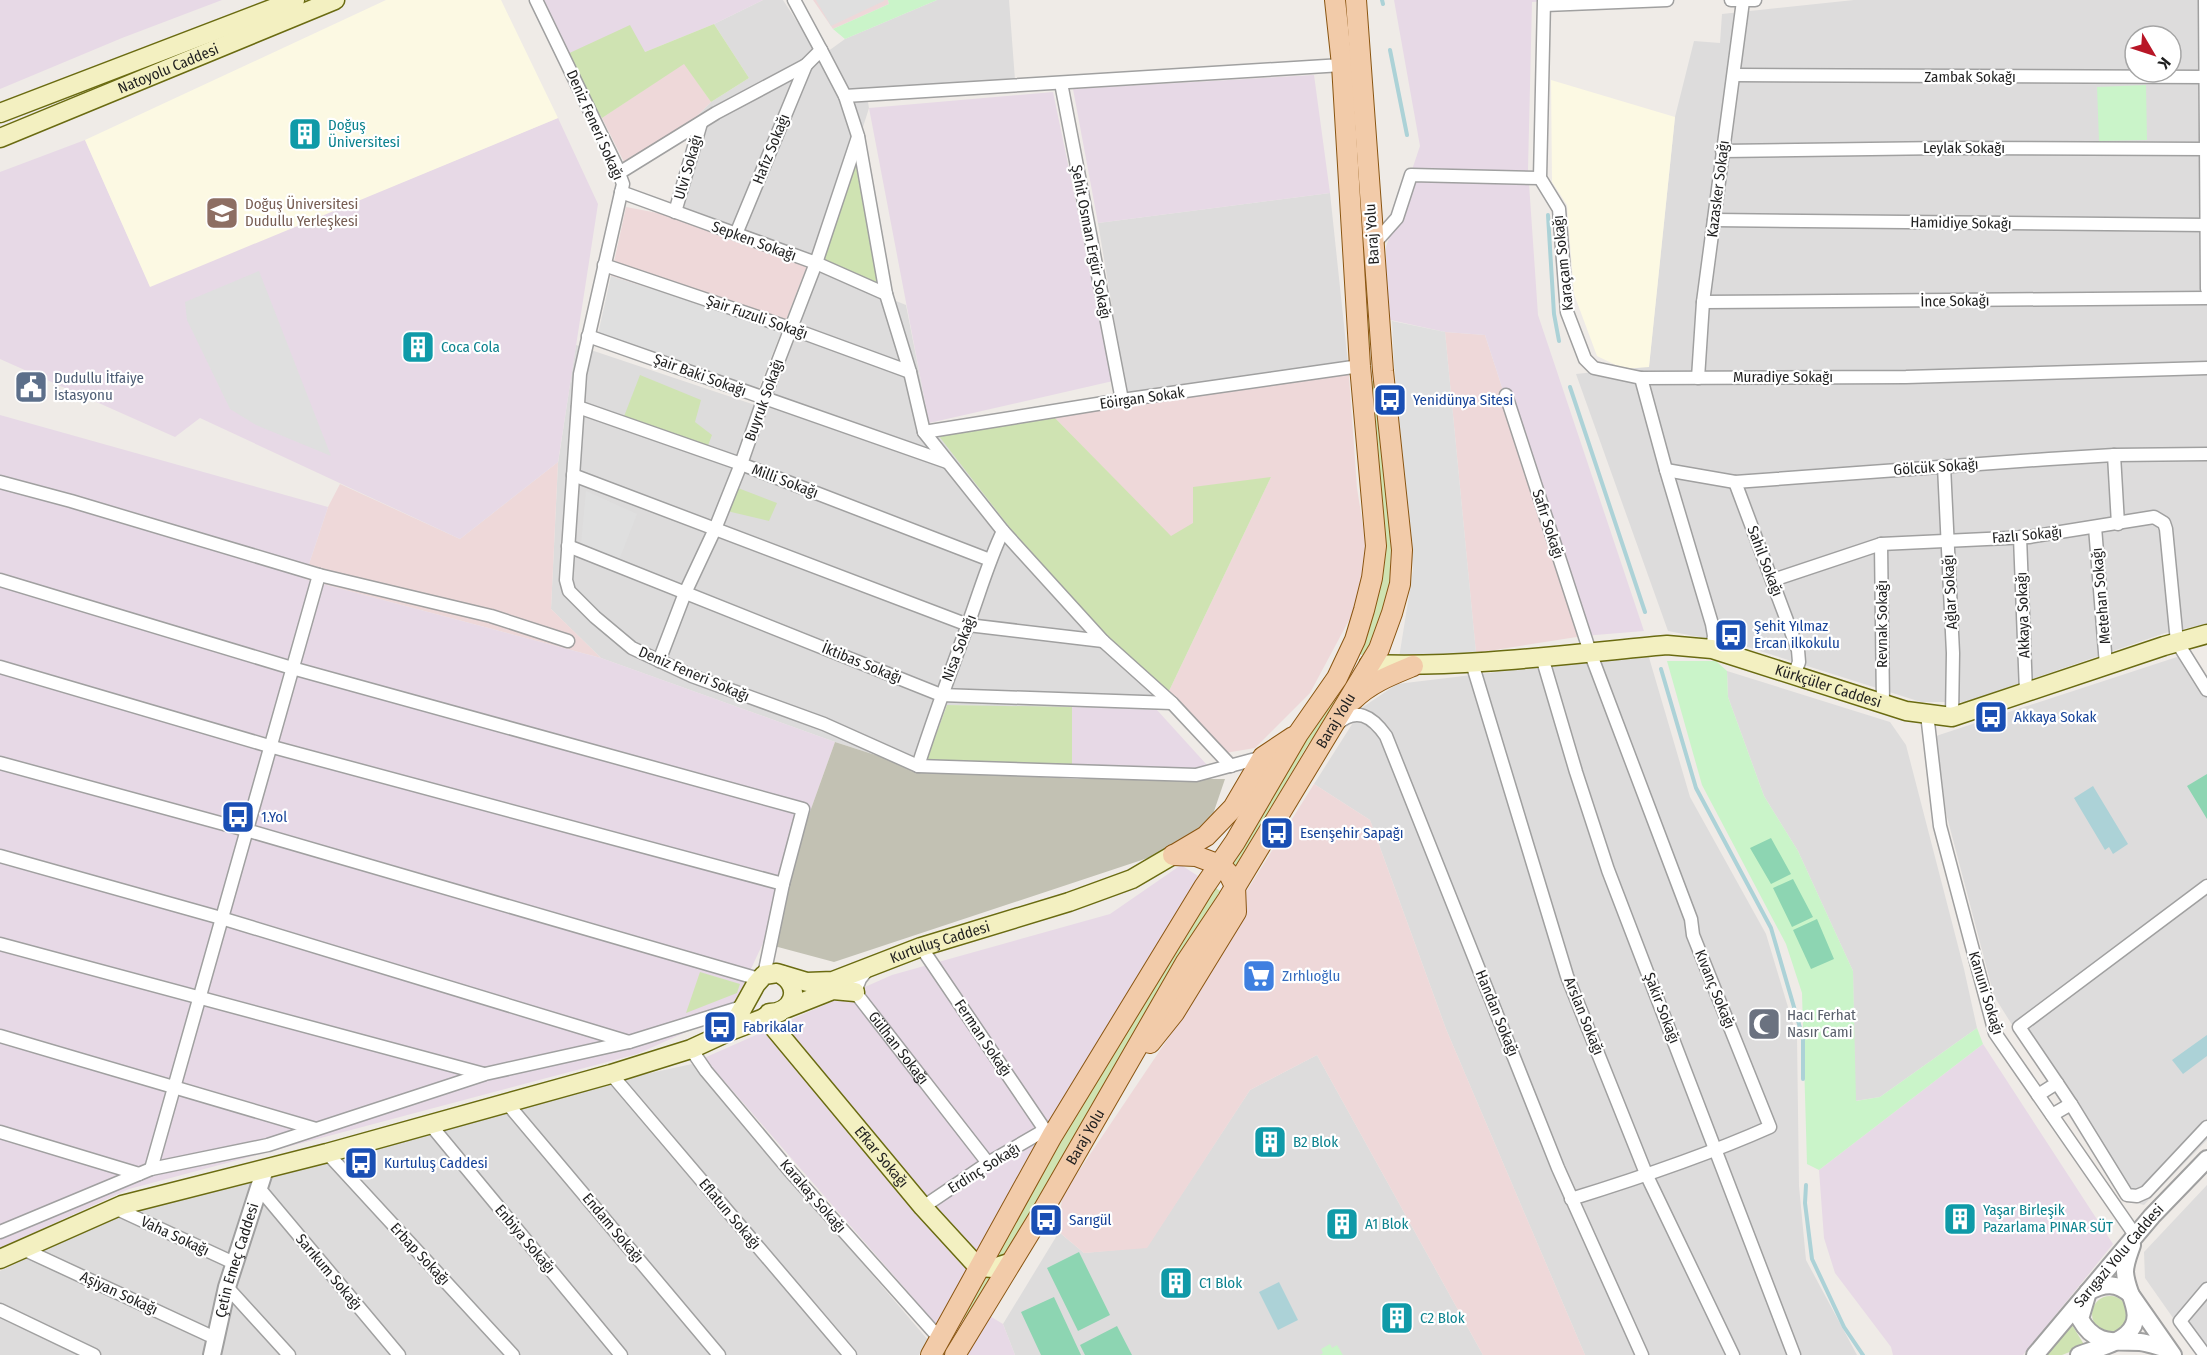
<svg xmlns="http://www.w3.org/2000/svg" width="2207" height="1355" viewBox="0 0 2207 1355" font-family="'Fira Sans Condensed',sans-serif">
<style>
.residential{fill:#dddcdc;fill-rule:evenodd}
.commercial{fill:#eed8d9}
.industrial{fill:#e7d9e6}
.education{fill:#fcf9e3}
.construction{fill:#c2c1b3}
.grass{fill:#cfe3b2}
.park{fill:#caf4c9}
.pitch{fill:#8dd5b2}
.parking{fill:#dfdfdf}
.water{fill:#acd2d7}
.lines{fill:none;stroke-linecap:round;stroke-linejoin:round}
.stream{stroke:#acd2d7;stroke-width:4}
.minor-casing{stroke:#a0a0a0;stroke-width:15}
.tertiary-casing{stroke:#a0a0a0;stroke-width:20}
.secondary-casing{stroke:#6a6b11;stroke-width:21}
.primary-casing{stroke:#8a5511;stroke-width:22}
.minor{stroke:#fff;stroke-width:12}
.tertiary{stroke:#fff;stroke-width:16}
.secondary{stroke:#f3f0c1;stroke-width:18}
.primary{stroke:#f2cba9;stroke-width:20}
.labels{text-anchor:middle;stroke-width:4.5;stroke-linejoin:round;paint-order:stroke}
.street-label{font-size:15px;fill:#1f1f1f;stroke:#fff}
.culture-label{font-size:15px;fill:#0d838f;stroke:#fff;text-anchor:start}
.education-label{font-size:15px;fill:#785e54;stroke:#fff;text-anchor:start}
.service-label{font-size:15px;fill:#4e5e75;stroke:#fff;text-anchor:start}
.transit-label{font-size:15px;fill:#164399;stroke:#fff;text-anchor:start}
.shop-label{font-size:15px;fill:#366cbe;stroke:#fff;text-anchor:start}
.worship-label{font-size:15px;fill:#5b616d;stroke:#fff;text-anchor:start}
</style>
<rect width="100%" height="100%" fill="#efebe7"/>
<path class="residential" d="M763 0H783L820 57 845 39 937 0H1009L1015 80 866 91 869 108 818 270 906 305 929 423 1010 528 1109 638 1169 691 1157 710 947 705 922 770 835 742 601 658 551 609 558 463 576 345 767 409 818 270 668 215 695 118 711 102 749 78 714 24Z
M1854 0H2207V624L2165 633 1966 702H1921L1741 645 1668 631 1576 374 1649 366 1675 117 1694 41 1720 43 1722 14ZM2135 36H2171V72H2135Z
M1330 193 1348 363 1127 396 1098 223Z
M1648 654 1690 797 1766 934 1797 1037 1799 1186 1806 1260 1857 1355H1585L1446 1029 1370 820 1314 784 1363 707 1397 684Z
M2180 656 2207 697V1140L2144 1205 2121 1199 1994 996 1946 813 1936 736Z
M1727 671 1890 722 1906 745 1964 969 1977 1028 1880 1097 1855 1101 1853 971 1798 851 1764 796 1728 697Z
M1317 1055 1483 1355H1015L1003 1324 1059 1232 1084 1253 1147 1247 1250 1090Z
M692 1064 928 1340 919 1355H220L238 1276 271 1173 609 1082Z
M253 1178 225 1266 207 1342 206 1355H0V1271L121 1214Z
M2207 1185V1355H2199L2145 1278 2144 1252Z"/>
<path class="commercial" d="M813 0H888L889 4 833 29Z
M684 63 711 102 695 118 626 166 602 118Z
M626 207 668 215 807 266 782 330 611 276Z
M1445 332 1485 335 1583 636 1476 653Z
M1348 363 1357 488 1367 551 1356 607 1310 693 1255 748 1225 753 1169 691 1271 477 1171 537 1054 417 1127 396Z
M558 462 551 609 601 658 304 579 328 507 340 484 460 539Z
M1314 784 1370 820 1446 1029 1585 1355H1483L1317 1055 1250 1090 1147 1248 1084 1253 1059 1232 1062 1196 1173 1031 1246 908V892Z"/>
<path class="industrial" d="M0 0H222L122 38 0 89Z
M538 0H763L714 24 645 52 563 56Z
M1394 0H1568L1532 2 1528 169 1538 315 1644 631 1583 636 1485 335 1445 332 1386 319V247L1420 146Z
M1314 75 1330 193 1098 223 1073 89Z
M1053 92 1113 381 929 423 869 108Z
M558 118 598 204 558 462 460 539 200 418 175 437 0 359V172L85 140 150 286Z
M0 415 328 507 304 579 601 658 835 742 763 943 731 1012 637 1054 129 1189 0 1248Z
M1072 707 1157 710 1207 765 1196 771 1072 767Z
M1181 865 1198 876 936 1324 704 1058 892 975 1110 914Z
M1983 1044 2113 1244 2023 1355H1893L1891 1347 1835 1273 1824 1238 1819 1170Z
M988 1315 1003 1324 1015 1355H964Z"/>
<path class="education" d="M386 0H501L558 118 150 287 85 140Z
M1551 80 1675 117 1649 367 1624 369 1597 356 1574 294 1567 205 1552 182Z"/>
<path class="construction" d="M835 742 922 770 1077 779H1225L1211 820 1163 853 834 962 763 943Z"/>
<path class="grass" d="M714 24 749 78 711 102 684 64 602 118 563 56 630 25 645 52Z
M1353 72 1372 345H1368L1349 73Z
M854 154 880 295 818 270Z
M640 375 701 400 695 422 712 435 707 448 623 419Z
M1369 381H1376L1391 546 1389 594 1366 657 1360 654 1377 595Z
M1054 417 1171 536 1193 523V487L1271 477 1169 691 1109 638 1010 528 938 435Z
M738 488 777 503 769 521 727 511Z
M1340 688 1345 693 1307 746 1237 867 1227 862 1302 742Z
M947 705 1072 707V767L925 764Z
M1211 884 1220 891 1012 1246 966 1319 961 1318 1149 987Z
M700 972 740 984 737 993 686 1013Z
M2092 1314a18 18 0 1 1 36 0a18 18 0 1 1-36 0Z
M2072 1325 2085 1346 2062 1355H2047Z"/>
<path class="park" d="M888 0H937L845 39 833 29 889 4Z
M2146 85 2147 140 2099 141 2097 87Z
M1667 661H1716L1727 671 1728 697 1764 796 1798 851 1853 971 1856 1101 1880 1097 1977 1028 1983 1044 1819 1170 1807 1164 1802 993 1786 944 1702 785Z
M1330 1344 1332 1348 1337 1345 1343 1355H1320L1323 1353 1321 1349Z"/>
<path class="pitch" d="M2207 774V819L2187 786Z
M1771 838 1791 874 1771 884 1750 848Z
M1793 879 1813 917 1792 927 1773 888Z
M1817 919 1834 959 1811 969 1793 930Z
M1079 1252 1110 1315 1078 1331 1047 1268Z
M1054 1297 1081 1355H1041L1021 1312Z
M1117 1326 1132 1355H1085L1080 1345Z"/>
<path class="parking" d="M816 0H884V1L831 26Z
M259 271 331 456 256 425 230 409 187 320 185 302Z
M611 276 782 330 758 390 598 334Z
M1392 321 1445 332 1476 653 1399 658 1413 570 1394 364Z
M586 491 637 514 619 560 581 544Z"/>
<path class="water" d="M2093 786 2128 844 2113 854 2109 847 2105 850 2074 798Z
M2207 1035V1056L2183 1074 2172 1060Z
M1279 1282 1298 1320 1278 1330 1259 1292Z"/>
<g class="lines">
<path class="stream" d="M1382 0 1383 4
M1390 50 1407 135
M1548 215 1554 314 1559 341
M1570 387 1645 612
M1661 669 1696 788 1771 928 1803 1038V1079
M1806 1185 1805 1203 1812 1259 1844 1327 1863 1355"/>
<g class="minor-casing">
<g id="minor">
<path d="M536 0 616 165 623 184 580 374 566 580 569 591 595 617 632 648 692 676 824 724 918 766 1196 775 1263 757"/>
<path d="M794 0 821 50"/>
<path d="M1544 0 1540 178 1559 209 1567 312 1585 359 1594 368 1641 378 1906 377 2207 368"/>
<path d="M1731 0H1755"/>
<path d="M2205 0 2207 289"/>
<path d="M1545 5 1667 0"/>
<path d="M1734 75 2207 77"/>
<path d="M1061 83 1122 400"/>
<path d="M845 96 1342 65"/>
<path d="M1722 151 1944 148 2207 149"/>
<path d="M619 173 716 113 806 65 821 50 845 96 858 136 886 294 910 372 924 432 1003 531 1103 641 1172 703 1231 766"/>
<path d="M621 192 816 263 886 294"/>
<path d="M675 212 701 123"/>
<path d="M1714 220 2207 225"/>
<path d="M736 234 806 65"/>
<path d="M1373 245 1397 218 1411 175 1540 178"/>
<path d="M604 265 790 328 910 372"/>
<path d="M1703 302 2207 298"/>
<path d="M588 336 947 462"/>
<path d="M1641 378 1666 470 1712 624 1714 636 1712 649"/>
<path d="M1698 378 1703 302 1743 1"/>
<path d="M1506 395 1590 652 1691 919 1693 935 1770 1127C1705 1156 1639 1178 1571 1199"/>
<path d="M578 407 741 464 990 560"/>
<path d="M924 432 1122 400 1360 366"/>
<path d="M2114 455 2118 524"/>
<path d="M1944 466 1953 653 1952 717"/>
<path d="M1666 470 1735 482 2049 459 2114 455 2207 454"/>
<path d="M573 475 968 625 1103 641"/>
<path d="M0 482 71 501 319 575 491 616 568 641"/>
<path d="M1735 482 1798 650 1799 662 1794 675"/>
<path d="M2095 527 2106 665"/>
<path d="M2020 537 2026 692"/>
<path d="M1881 544 1883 704"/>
<path d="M568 546 941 695 1172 703"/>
<path d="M0 580 292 668 803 809 783 884 764 975"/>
<path d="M1773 580 1881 544 2029 537 2154 517 2164 523 2166 529 2177 642 2207 690"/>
<path d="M1542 657 1576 772 1608 870 1794 1355"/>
<path d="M659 661 685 593 715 529 741 464 764 398 816 263 858 137"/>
<path d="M1472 663 1567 976 1647 1176 1733 1355"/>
<path d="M0 667 269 746 783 884"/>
<path d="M1927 714 1940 826 1995 1033 2135 1235"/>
<path d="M1336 725C1356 706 1372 716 1386 736L1558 1168 1642 1355"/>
<path d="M0 763 246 830 759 979"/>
<path d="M918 766C933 719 950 673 967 627 979 595 988 562 1003 531"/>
<path d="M0 856 221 918 629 1042"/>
<path d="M0 944 484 1074"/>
<path d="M921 947 1045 1130 1052 1136"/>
<path id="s1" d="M869 968 860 979 855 992 988 1163"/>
<path d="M0 1036 316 1129"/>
<path d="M691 1049 706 1071 789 1170 940 1339"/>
<path d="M611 1074 850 1355"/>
<path d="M2057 1083 2071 1104"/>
<path d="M2038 1095 2057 1083 2019 1027 2207 886"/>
<path d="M506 1102 719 1355"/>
<path d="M2052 1115 2071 1104 2127 1195 2137 1196 2146 1192 2207 1127"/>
<path d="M429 1123 621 1355"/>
<path d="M0 1132 139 1174"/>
<path d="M327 1153 513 1355"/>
<path d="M151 1169 319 575"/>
<path d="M259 1188 399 1355"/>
<path d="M923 1207 988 1163 1045 1130"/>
<path d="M115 1208 234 1263"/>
<path d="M0 1232 151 1169 268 1145 485 1074 629 1042 745 1006"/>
<path d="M23 1249 215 1338"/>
<path d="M227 1287 289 1355"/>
<path d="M0 1310 94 1355"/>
<path d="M2205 1355 2180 1321 2207 1289"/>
</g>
</g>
<g class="tertiary-casing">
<g id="tertiary">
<path d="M2168 1349C2159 1347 2149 1343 2140 1342 2114 1341 2095 1346 2080 1319L2088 1292C2104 1283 2117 1282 2131 1295L2173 1355"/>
<path id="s2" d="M212 1355 227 1287 265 1169"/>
<path id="s3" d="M2035 1355 2152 1216 2207 1159"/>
<path d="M2079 1355C2094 1349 2115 1345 2127 1334 2147 1316 2126 1294 2125 1272 2125 1263 2129 1254 2132 1245"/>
</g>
</g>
<g class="secondary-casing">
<g id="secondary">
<path d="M0 113 295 0"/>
<path id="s4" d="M0 138 335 0"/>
<path id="s5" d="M1369 664C1468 668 1568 654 1667 645L1712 649 1906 711 1952 717 2164 646 2207 634"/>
<path d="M785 1009 833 990 855 992"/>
<path d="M769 1013C793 1013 802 988 782 975"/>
<path id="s6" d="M765 1017 923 1207 978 1267 993 1268 1012 1262"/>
<path id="s7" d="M730 1031 756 984 764 975 777 973 807 982 833 981 921 947 1069 902 1132 879 1173 855"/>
<path d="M0 1259 122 1205 327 1153 611 1074 691 1049 730 1031 780 1012"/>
</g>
</g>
<g class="primary-casing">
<g id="primary">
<path d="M1353 700C1370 683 1391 675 1413 666"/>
<path d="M1174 855 1206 836 1233 808 1263 757 1293 737"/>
<path d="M1150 1043 1174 1013 1236 912 1235 886 1229 874 1220 865 1196 856 1173 855"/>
<path d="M931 1355 1052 1136 1204 887 1235 842 1298 734 1337 678 1355 640 1364 610 1372 578 1376 546 1360 366 1342 65 1335 0"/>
<path id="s8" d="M955 1355 1041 1214 1186 962 1228 899 1379 649 1392 613 1400 584 1402 550 1383 371 1356 0"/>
</g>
</g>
<use href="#minor" class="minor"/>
<use href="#tertiary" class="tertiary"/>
<use href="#secondary" class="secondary"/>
<use href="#primary" class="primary"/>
</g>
<defs>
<g id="building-square" transform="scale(1.725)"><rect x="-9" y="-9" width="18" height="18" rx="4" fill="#0f9aa8" stroke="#fff"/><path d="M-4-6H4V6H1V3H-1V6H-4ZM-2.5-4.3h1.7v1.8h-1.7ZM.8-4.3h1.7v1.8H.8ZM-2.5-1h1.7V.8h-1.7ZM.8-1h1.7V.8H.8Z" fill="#fff"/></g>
<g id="university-square" transform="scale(1.725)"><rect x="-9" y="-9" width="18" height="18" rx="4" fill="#8d6e63" stroke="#fff"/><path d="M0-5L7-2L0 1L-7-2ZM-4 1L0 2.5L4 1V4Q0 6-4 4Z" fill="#fff"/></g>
<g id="civic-square" transform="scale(1.725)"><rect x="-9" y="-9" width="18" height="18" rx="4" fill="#5c6f8a" stroke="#fff"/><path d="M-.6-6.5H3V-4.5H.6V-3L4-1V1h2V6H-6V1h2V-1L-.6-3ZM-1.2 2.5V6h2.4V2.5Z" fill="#fff"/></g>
<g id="bus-square" transform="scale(1.725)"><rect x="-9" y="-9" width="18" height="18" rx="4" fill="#1a4fb4" stroke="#fff"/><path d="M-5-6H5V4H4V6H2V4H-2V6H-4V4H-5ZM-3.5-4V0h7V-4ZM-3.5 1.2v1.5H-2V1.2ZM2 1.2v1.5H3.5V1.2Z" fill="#fff"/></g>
<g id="supermarket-square" transform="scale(1.725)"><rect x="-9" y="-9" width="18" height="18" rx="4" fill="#3f7fe0" stroke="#fff"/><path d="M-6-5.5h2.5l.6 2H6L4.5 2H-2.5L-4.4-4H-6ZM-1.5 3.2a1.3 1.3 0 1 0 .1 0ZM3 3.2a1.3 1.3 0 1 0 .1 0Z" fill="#fff"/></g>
<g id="mosque-square" transform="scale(1.725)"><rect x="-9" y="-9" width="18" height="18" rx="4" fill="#6b7280" stroke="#fff"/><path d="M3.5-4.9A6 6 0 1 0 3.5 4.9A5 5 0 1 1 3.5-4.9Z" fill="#fff"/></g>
</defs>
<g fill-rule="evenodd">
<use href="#building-square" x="305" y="134"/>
<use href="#university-square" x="222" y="213"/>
<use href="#building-square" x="418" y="347"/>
<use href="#civic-square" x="31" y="387"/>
<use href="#bus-square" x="1390" y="400"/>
<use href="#bus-square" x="1731" y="635"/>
<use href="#bus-square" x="1991" y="717"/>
<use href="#bus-square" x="238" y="817"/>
<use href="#bus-square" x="1277" y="833"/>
<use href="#supermarket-square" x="1259" y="976"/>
<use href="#mosque-square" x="1764" y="1024"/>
<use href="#bus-square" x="720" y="1027"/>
<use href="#building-square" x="1270" y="1142"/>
<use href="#bus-square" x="361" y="1163"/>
<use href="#building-square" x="1960" y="1219"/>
<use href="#bus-square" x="1046" y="1220"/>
<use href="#building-square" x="1342" y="1224"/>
<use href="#building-square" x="1176" y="1283"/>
<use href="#building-square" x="1397" y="1318"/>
</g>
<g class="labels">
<g class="street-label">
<text dy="5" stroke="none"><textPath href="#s4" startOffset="182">Natoyolu Caddesi</textPath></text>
<text x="1970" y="82">Zambak Sokağı</text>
<text transform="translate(595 125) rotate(66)" y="5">Deniz Feneri Sokağı</text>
<text x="1964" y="153">Leylak Sokağı</text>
<text transform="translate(771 149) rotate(-68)" y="5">Hafız Sokağı</text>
<text transform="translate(688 167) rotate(-74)" y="5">Ulvi Sokağı</text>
<text transform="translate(1718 189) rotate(-83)" y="5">Kazasker Sokağı</text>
<text transform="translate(1961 223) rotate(1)" y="5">Hamidiye Sokağı</text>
<text transform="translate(1372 234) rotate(-94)" y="5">Baraj Yolu</text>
<text transform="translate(754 241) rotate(20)" y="5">Sepken Sokağı</text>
<text transform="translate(1091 242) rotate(79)" y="5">Şehit Osman Ergür Sokağı</text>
<text transform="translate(1563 263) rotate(-96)" y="5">Karaçam Sokağı</text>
<text transform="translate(1955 301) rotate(-1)" y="5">İnce Sokağı</text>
<text transform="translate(757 317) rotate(19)" y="5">Şair Fuzuli Sokağı</text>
<text transform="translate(700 375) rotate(20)" y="5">Şair Baki Sokağı</text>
<text x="1783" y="382">Muradiye Sokağı</text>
<text transform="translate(1142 398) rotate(-8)" y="5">Eöirgan Sokak</text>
<text transform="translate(764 400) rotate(-70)" y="5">Buyruk Sokağı</text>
<text transform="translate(1936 467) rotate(-4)" y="5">Gölcük Sokağı</text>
<text transform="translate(785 481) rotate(21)" y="5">Milli Sokağı</text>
<text transform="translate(1548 524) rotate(72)" y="5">Safir Sokağı</text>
<text transform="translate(2027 535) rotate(-5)" y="5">Fazlı Sokağı</text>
<text transform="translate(1765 561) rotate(69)" y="5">Sahil Sokağı</text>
<text transform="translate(1950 592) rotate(-93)" y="5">Ağlar Sokağı</text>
<text transform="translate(2101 596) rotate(-95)" y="5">Metehan Sokağı</text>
<text transform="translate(2023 615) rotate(-92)" y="5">Akkaya Sokağı</text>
<text transform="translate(1882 624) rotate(-90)" y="5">Revnak Sokağı</text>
<text transform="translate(959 648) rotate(-69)" y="5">Nisa Sokağı</text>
<text transform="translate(862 663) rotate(22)" y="5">İktibas Sokağı</text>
<text transform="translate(694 674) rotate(23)" y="5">Deniz Feneri Sokağı</text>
<text dy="5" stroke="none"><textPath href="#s5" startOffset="466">Kürkçüler Caddesi</textPath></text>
<text dy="5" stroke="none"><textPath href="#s8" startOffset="740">Baraj Yolu</textPath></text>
<text dy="5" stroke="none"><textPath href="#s7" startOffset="250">Kurtuluş Caddesi</textPath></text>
<text transform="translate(1715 989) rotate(68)" y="5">Kıvanç Sokağı</text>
<text transform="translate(1986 993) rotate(73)" y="5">Kanuni Sokağı</text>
<text transform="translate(1662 1008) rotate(69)" y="5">Şakir Sokağı</text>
<text transform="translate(1497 1013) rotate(68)" y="5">Handan Sokağı</text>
<text transform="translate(1584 1016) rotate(68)" y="5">Arslan Sokağı</text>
<text transform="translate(983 1038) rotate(56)" y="5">Ferman Sokağı</text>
<text dy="5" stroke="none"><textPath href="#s1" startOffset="99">Gülhan Sokağı</textPath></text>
<text dy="5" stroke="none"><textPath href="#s8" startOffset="254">Baraj Yolu</textPath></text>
<text dy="5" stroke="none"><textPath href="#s6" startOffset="182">Efkar Sokağı</textPath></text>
<text transform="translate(984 1168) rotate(-32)" y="5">Erdinç Sokağı</text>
<text transform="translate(813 1196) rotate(49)" y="5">Karakaş Sokağı</text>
<text transform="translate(730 1214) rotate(50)" y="5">Eflatun Sokağı</text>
<text transform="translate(613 1228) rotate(50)" y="5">Endam Sokağı</text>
<text transform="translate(175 1236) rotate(25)" y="5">Vaha Sokağı</text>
<text transform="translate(525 1239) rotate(50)" y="5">Enbiya Sokağı</text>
<text transform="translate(420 1254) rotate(47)" y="5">Erbap Sokağı</text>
<text dy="5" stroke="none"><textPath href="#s3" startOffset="130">Sarıgazi Yolu Caddesi</textPath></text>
<text dy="5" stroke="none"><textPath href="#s2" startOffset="98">Çetin Emeç Caddesi</textPath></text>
<text transform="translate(329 1272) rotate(50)" y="5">Sarıkum Sokağı</text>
<text transform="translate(119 1293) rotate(25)" y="5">Aşiyan Sokağı</text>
</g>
<g class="culture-label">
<text x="328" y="130">Doğuş<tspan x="328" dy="17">Üniversitesi</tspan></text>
<text x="441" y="352">Coca Cola</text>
<text x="1293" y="1147">B2 Blok</text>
<text x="1983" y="1215">Yaşar Birleşik<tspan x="1983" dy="17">Pazarlama PINAR SÜT</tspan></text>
<text x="1365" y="1229">A1 Blok</text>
<text x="1199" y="1288">C1 Blok</text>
<text x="1420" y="1323">C2 Blok</text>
</g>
<g class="education-label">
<text x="245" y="209">Doğuş Üniversitesi<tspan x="245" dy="17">Dudullu Yerleşkesi</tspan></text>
</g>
<g class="service-label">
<text x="54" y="383">Dudullu İtfaiye<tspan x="54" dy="17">İstasyonu</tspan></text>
</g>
<g class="transit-label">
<text x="1413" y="405">Yenidünya Sitesi</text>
<text x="1754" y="631">Şehit Yılmaz<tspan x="1754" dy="17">Ercan ilkokulu</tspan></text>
<text x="2014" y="722">Akkaya Sokak</text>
<text x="261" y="822">1.Yol</text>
<text x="1300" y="838">Esenşehir Sapağı</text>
<text x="743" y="1032">Fabrikalar</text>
<text x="384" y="1168">Kurtuluş Caddesi</text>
<text x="1069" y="1225">Sarıgül</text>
</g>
<g class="shop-label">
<text x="1282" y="981">Zırhlıoğlu</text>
</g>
<g class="worship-label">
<text x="1787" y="1020">Hacı Ferhat<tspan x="1787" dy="17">Nasır Cami</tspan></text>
</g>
</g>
<g transform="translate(2153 54) rotate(129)"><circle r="28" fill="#ffffff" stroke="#a5a5a5" stroke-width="1.5"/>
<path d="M0-4.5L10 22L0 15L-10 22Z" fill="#b81627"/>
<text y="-9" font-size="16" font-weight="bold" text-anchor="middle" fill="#1f1f1f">K</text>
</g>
</svg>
